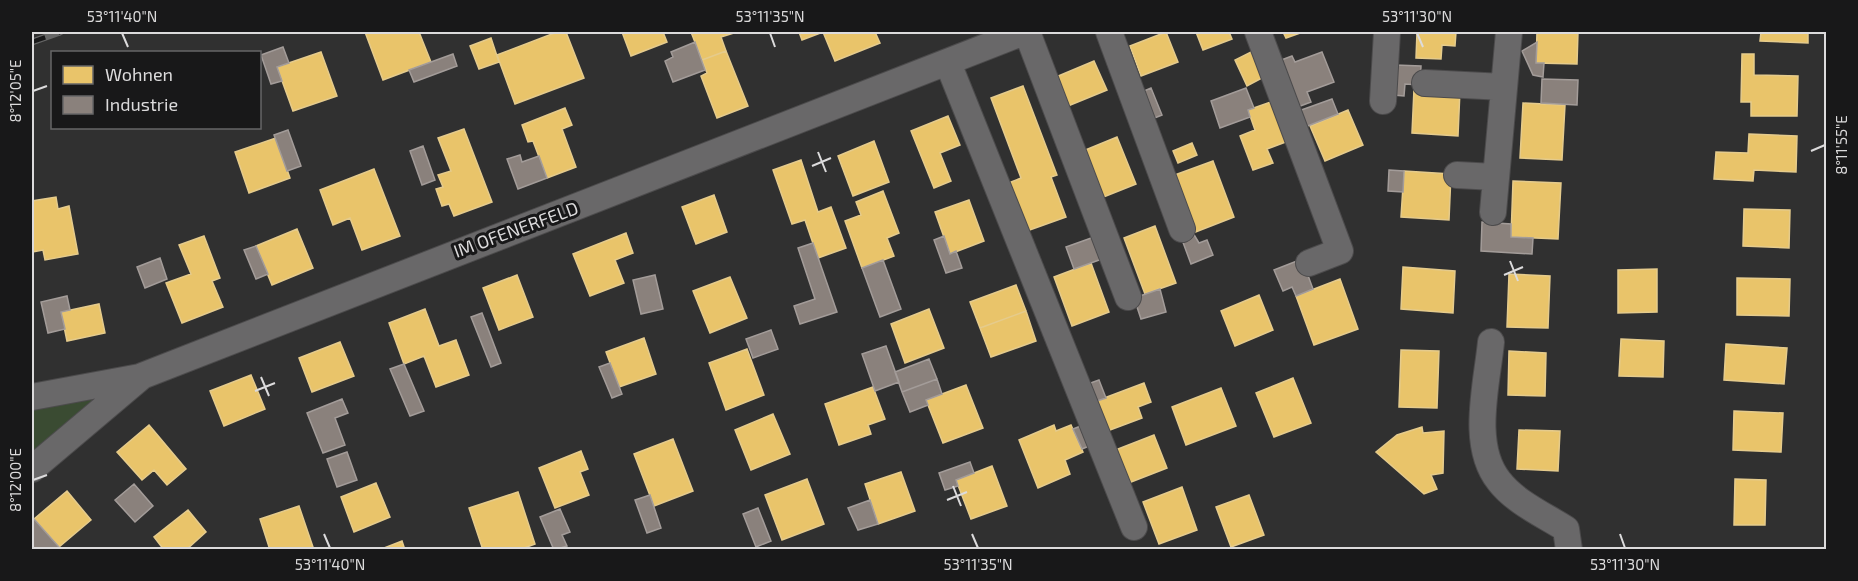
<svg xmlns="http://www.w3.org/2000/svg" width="1858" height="581" viewBox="0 0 1858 581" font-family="'Exo 2',sans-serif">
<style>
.green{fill:#3a4b32}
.homes{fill:#e9c46a;stroke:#e5cb8c;stroke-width:1.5}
.industry{fill:#8a817c;stroke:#a39c99;stroke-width:1.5}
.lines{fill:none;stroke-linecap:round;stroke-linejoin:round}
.minor-casing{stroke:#4c4b4c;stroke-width:28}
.minor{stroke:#696869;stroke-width:26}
.rail-casing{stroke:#666;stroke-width:7}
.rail{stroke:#181819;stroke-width:4.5;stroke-dasharray:14;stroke-linecap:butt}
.ticks{fill:none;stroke:#dcdbdc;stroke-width:2}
.labels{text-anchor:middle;stroke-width:6;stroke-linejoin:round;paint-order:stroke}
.street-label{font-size:18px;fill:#dcdbdc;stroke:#181819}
.neatline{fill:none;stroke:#dcdbdc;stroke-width:2}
.ticks-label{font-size:15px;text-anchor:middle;fill:#dcdbdc}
</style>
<rect width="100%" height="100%" fill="#303030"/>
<path class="green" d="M142 376 32 468V396Z"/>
<path class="homes" d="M365 32H419L431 62 383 80Z
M557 32H566L584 78 515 104 497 55Z
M622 32H663L667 42 631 56Z
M691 32H737L721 37 726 51 702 60Z
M799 32H823L802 40Z
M823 32H875L880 43 835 61Z
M1166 32 1178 62 1141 76 1130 46Z
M1196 32H1229L1232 39 1203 50Z
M1283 32H1303L1286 38Z
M1417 32H1456L1455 46 1442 45 1441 59 1416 58Z
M1537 32H1578L1577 64 1536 63Z
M1761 32H1808V43L1760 41Z
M491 38 499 62 479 69 470 46Z
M726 51 748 106 717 118 701 76 707 73 702 60Z
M1253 51 1264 77 1247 86 1235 60Z
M321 52 337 96 293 111 277 67Z
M1742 54H1754V75L1798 76 1797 116H1751V102H1741Z
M1094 61 1107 90 1068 106 1056 77Z
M1023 86 1057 175 1051 177 1066 217 1024 232 1006 184 1021 178 991 98Z
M1414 89 1460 90 1458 136 1412 133Z
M1276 100 1291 140 1267 149 1273 163 1253 170 1240 136 1255 130 1248 110Z
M1523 103 1565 105 1562 160 1520 158Z
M565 108 572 125 562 129 576 167 547 178 533 141 528 142 522 125Z
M1348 110 1363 145 1325 161 1310 126Z
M948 116 960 145 940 153 951 181 934 188 911 131Z
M464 129 492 202 454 216 449 204 442 206 436 189 443 187 438 175 451 171 438 138Z
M1749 134 1797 136 1796 172 1754 170 1753 181 1714 179 1716 152 1748 153Z
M1117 137 1136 184 1101 198 1083 151Z
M276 138 290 178 249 193 235 152Z
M874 141 889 182 853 196 838 156Z
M1192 143 1197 155 1178 163 1173 151Z
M801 160 818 212 831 207 846 248 818 258 805 220 792 224 773 170Z
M1213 161 1234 217 1193 233 1172 176Z
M374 169 400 236 362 250 350 218 333 225 320 190Z
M1404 171 1451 174 1449 220 1401 217Z
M1513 181 1561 183 1558 239 1511 237Z
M883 191 899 233 887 238 894 256 862 268 845 221 861 215 856 202Z
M714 195 727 232 696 244 682 207Z
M56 197 58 209 69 206 78 254 45 260 43 250 32 252V201Z
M969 200 984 241 950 254 935 212Z
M1744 209 1790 210 1789 248 1743 246Z
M1155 226 1176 283 1145 294 1124 238Z
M297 229 313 268 272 285 256 246Z
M626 233 633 253 615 260 624 283 590 296 573 254Z
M204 236 220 278 212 281 223 307 182 323 166 283 191 274 179 245Z
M1091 263 1109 312 1072 326 1054 277Z
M1403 267 1455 271 1453 313 1401 309Z
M1657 269V312L1618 313V270Z
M1509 274 1550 276 1548 328 1507 327Z
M517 275 533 317 499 330 483 288Z
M730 277 747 318 710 333 693 291Z
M1737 278 1790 279 1789 316 1737 315Z
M1340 279 1358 329 1314 345 1296 296Z
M1016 285 1026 311 980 328 970 302Z
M1259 295 1273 330 1235 346 1221 311Z
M99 304 105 333 67 341 61 312Z
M425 309 439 346 456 340 469 375 436 387 424 356 404 364 389 323Z
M929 309 944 348 905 363 891 324Z
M1026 311 1036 341 991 357 980 328Z
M644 338 656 374 619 387 606 352Z
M1621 339 1664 341 1663 377 1619 376Z
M340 342 354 376 312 392 299 358Z
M1726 344 1787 348 1784 384 1724 380Z
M747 349 764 395 726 410 709 363Z
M1401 350 1439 351 1437 408 1399 407Z
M1509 351 1546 353 1545 396 1508 395Z
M251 375 265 409 224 426 210 391Z
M1293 378 1311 423 1274 437 1256 393Z
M1144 383 1151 402 1138 407 1142 418 1102 433 1091 403Z
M966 385 983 428 943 443 926 400Z
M873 387 885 419 868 425 871 434 839 445 825 404Z
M1221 388 1236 426 1186 445 1172 407Z
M1734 411 1783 413 1781 452 1733 450Z
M773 414 790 454 751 470 735 430Z
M149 425 186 469 167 485 154 470 142 480 117 452Z
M1054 425 1056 431 1071 425 1083 452 1065 460 1070 474 1038 488 1019 440Z
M1422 427 1423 433 1444 431 1443 473 1431 475 1437 489 1424 494 1376 452 1397 435Z
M1519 430 1560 431 1558 471 1517 469Z
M1154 435 1167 468 1126 484 1113 451Z
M673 439 693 491 654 506 634 454Z
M581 451 588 469 580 472 589 495 555 508 539 468Z
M992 466 1007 506 971 519 956 480Z
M901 472 915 511 878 524 865 484Z
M807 479 824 524 782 540 765 495Z
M1735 479 1766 480 1765 525H1734Z
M376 483 390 517 354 532 341 497Z
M1182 487 1197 530 1159 544 1143 502Z
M67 491 91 520 59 547 34 519Z
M518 492 535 544 519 550H483L469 508Z
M1249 495 1264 535 1231 547 1216 507Z
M299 506 314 550H270L260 519Z
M188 510 206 532 186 550H164L154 537Z
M402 541 405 550H379Z"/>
<path class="industry" d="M695 42 705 70 673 82 665 61 673 57 671 52Z
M1537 42 1536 63H1544L1543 77 1533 75 1522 51Z
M283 47 289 63 277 67 282 81 271 84 261 55Z
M1322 52 1334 82 1307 92 1311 102 1295 108 1276 62 1292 56 1295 62Z
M453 54 457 66 414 82 409 70Z
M1395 65 1421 66 1420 85 1405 84 1404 96 1393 95Z
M1542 79 1578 80 1577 105 1541 103Z
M1151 88 1162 115 1147 121 1137 94Z
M1246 88 1254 108 1248 110 1250 117 1220 128 1211 101Z
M1332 99 1338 114 1300 129 1293 113Z
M288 130 301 166 287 171 274 135Z
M423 146 435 180 422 185 410 151Z
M520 155 522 162 539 156 547 178 518 189 507 159Z
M1389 170 1404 171 1403 192 1388 191Z
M1482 222 1511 224V237L1533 238 1532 254 1481 251Z
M1193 233 1199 243 1207 240 1213 255 1191 264 1181 237Z
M944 236 950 254 956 251 962 268 946 273 934 240Z
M1094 237 1102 259 1074 269 1066 247Z
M813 243 837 312 800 324 794 306 815 299 798 248Z
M256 246 268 274 256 279 244 250Z
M160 258 167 279 145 288 137 267Z
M1302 259 1313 289 1296 296 1292 287 1283 291 1274 270Z
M883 260 901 309 880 317 862 268Z
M655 275 663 309 641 314 633 280Z
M1160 289 1166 312 1141 319 1134 298Z
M67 296 70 310 61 312 65 329 48 333 41 302Z
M482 313 501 363 491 367 471 317Z
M771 330 778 349 753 358 746 339Z
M886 346 899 382 875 391 862 354Z
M929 359 937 379 902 392 895 372Z
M610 363 622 394 612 398 599 367Z
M404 364 424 411 410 416 390 369Z
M937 379 942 394 926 400 928 405 910 412 902 392Z
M1099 380 1106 398 1091 403 1085 385Z
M342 399 348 413 335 418 345 445 323 453 307 413Z
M1086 424 1094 444 1082 449 1073 429Z
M347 452 357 480 337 487 327 459Z
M970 462 974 473 956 480 958 486 945 490 939 473Z
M134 484 153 506 135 522 115 500Z
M650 495 661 528 647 533 635 500Z
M870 500 878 524 858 530 848 508Z
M758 508 771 541 756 547 743 514Z
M560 509 570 532 562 535 567 546 554 550 540 517Z
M34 519 59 547 57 550H32V521Z"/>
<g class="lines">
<g class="minor-casing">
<path id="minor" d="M1027 32 1128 297
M1109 32 1182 229
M1258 32 1340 251 1309 263
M948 63 1134 527
M1425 83 1504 87
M1383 101 1387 32
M1457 175 1495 177
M1493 212 1509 32
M1491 342C1487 384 1470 445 1499 481 1515 502 1544 515 1566 529L1569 550
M32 397 140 377
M32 469 142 376 1024 32"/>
</g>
<use href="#minor" class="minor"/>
<g class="rail-casing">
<path id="rail" d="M32 42 60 32"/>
</g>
<use href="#rail" class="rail"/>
</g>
<path class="ticks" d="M122 33 128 47M770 33 775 47M1417 33 1423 47M33 91 47 86M1811 151 1825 145M818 152 826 172M812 166 831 158M1510 261 1518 281M1504 275 1523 267M261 377 269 396M255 391 275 383M33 480 47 475M953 486 961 506M947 500 967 492M324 534 330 548M972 534 978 548M1620 534 1625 548"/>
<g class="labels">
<g class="street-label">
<text transform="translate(516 230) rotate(-20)" y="6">IM OFENERFELD</text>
</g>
</g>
<rect width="1858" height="581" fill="none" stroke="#181819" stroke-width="66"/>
<rect x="51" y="51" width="210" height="78" fill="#181819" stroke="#666667" stroke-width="1.5"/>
<rect x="63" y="66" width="30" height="18" fill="#e9c46a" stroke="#666667" stroke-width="1.5"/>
<text x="105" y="81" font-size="18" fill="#dcdbdc">Wohnen</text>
<rect x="63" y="96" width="30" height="18" fill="#8a817c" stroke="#666667" stroke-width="1.5"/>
<text x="105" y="111" font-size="18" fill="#dcdbdc">Industrie</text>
<rect x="33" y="33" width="1792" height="515" class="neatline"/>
<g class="ticks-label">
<text x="122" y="22">53°11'40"N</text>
<text x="770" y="22">53°11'35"N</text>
<text x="1417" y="22">53°11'30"N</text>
<text transform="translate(16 91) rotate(-90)" y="5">8°12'05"E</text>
<text transform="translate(1842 145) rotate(-90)" y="5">8°11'55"E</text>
<text transform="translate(16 480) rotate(-90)" y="5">8°12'00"E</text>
<text x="330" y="570">53°11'40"N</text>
<text x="978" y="570">53°11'35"N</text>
<text x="1625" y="570">53°11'30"N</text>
</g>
</svg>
